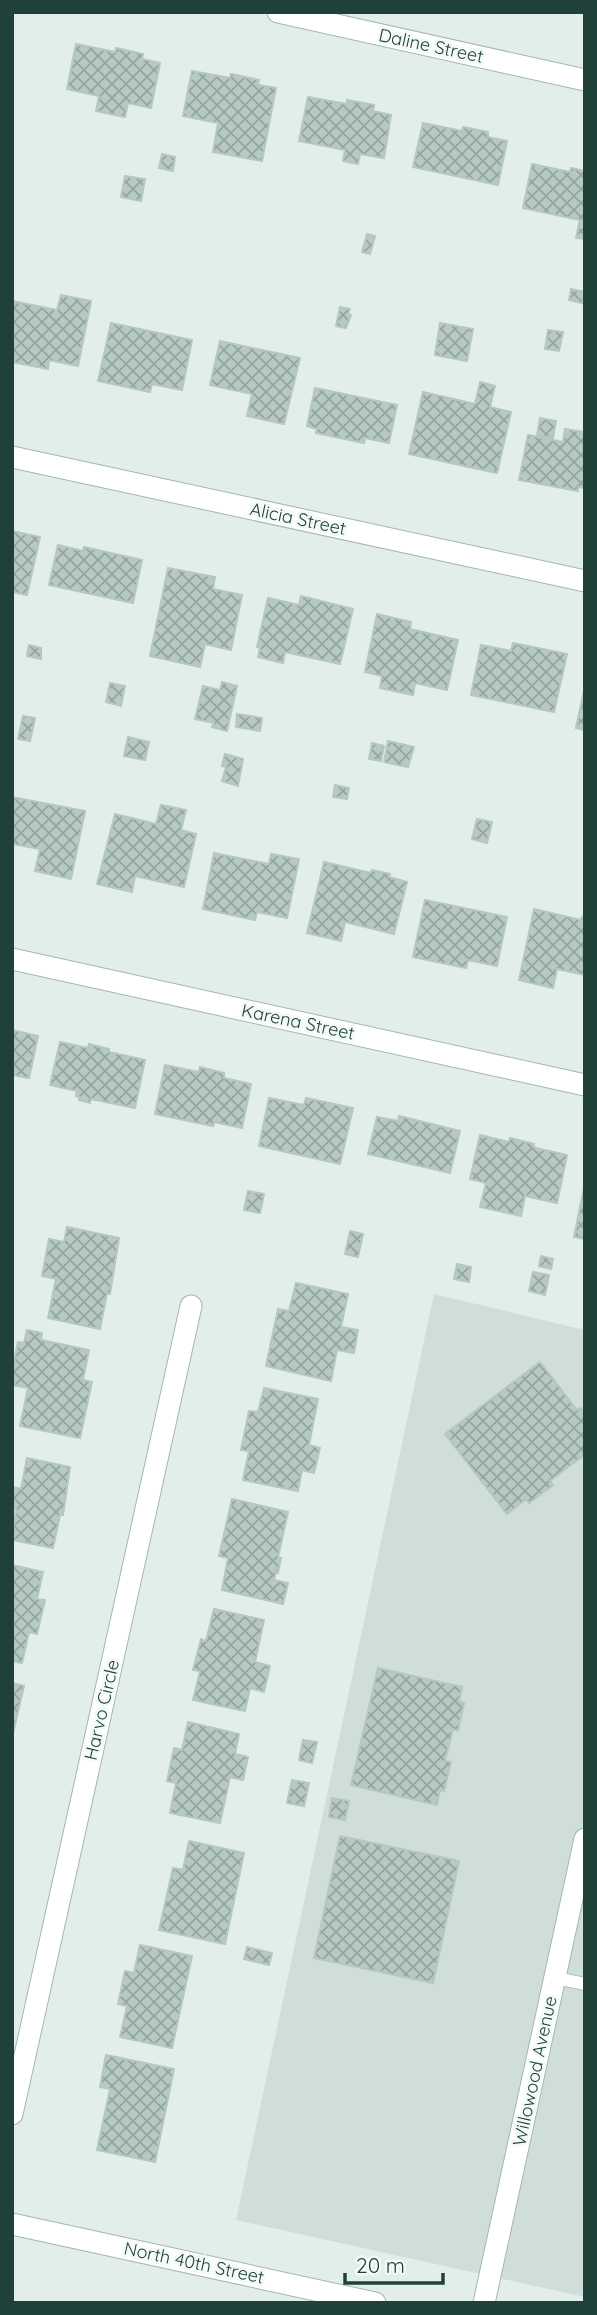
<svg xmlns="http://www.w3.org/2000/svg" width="597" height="2315" viewBox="0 0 597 2315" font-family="Quicksand,sans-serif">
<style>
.built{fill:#d0ded9}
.building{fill:url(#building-cross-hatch);stroke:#b4c8c1;stroke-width:2}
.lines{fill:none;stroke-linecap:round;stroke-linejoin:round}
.service-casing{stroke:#a4b7b1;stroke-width:14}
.minor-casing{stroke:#a4b7b1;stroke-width:23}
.tertiary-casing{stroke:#a4b7b1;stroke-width:23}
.service{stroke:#fff;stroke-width:12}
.minor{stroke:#fff;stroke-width:21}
.tertiary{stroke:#fff;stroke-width:21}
.labels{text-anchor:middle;stroke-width:6;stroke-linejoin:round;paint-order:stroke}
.street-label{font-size:18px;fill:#20413a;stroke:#f3faf7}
</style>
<defs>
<pattern id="building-cross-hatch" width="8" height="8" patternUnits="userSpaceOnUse" patternTransform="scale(1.75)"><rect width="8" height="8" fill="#b7c9c3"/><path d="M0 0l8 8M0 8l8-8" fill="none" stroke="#94a59f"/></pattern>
</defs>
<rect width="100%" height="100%" fill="#e2eee9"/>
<path class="built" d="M434 1294 585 1330V2297L236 2220Z"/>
<path class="building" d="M76 44 115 52 116 48 143 54 142 59 160 63 151 108 128 103 125 117 96 111 99 96 67 89Z
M192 71 230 78 231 74 259 80 258 85 276 88 262 161 213 152 218 123 183 116Z
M308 97 347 104V100L374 105 373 111 391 115 384 158 360 154 358 164 343 161 345 150 299 141Z
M423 123 462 131 463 127 488 132V137L507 141 498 185 413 167Z
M162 154 175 157 173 171 159 168Z
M532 164 570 172 571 168 585 171V239L576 238 580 220 523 208Z
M125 176 145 179 141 201 121 197Z
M367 234 375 236 370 254 362 252Z
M571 289 585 292 582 303 569 300Z
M61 295 91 301 78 366 49 360 48 369 12 362V301L57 310Z
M340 307 350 309 348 314 351 315 346 328 336 326Z
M111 323 192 340 182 390 152 384 150 392 98 381Z
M440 323 473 329 467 361 435 355Z
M548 330 563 332 559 351 545 349Z
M220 341 300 358 284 424 247 416 252 394 210 385Z
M480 382 495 386 490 407 511 412 497 473 409 454 423 392 475 404Z
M315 388 397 405 389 443 365 438 364 443 316 433 317 429 307 426Z
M540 418 556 421 553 438 537 435Z
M565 429 585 432V488L578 487V491L519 480 528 435 563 442Z
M12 531 40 537 27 595 12 592Z
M58 545 83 551 84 547 142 560 133 603 49 585Z
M168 568 215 577 213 589 242 595 231 650 205 644 200 667 150 656Z
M301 596 353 609 340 664 285 652 283 663 258 657 260 648 257 647 268 598 299 605Z
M377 614 411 622 410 629 458 640 447 690 415 683 413 695 380 688 382 676 365 672Z
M513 643 567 654 554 712 471 695 481 645 511 651Z
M29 645 41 648V659L27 656Z
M222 682 237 686 227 731 212 727 214 723 195 719 203 686 220 690Z
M110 683 125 686 121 706 106 702Z
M585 686V730L576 728Z
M237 714 262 718 260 731 236 727Z
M23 716 35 718 30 741 18 739Z
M128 737 149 742 145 760 124 756Z
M388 741 414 747 408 767 384 762Z
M372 743 384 746 381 761 369 759Z
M225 754 243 759 238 786 222 781 226 767 222 766Z
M335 785 349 788 347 799 333 797Z
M12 797 85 811 71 879 35 871 40 849 12 844Z
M161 805 186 810 181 830 196 834 184 887 135 876 132 892 97 884 115 814 156 824Z
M477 819 492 822 487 843 472 839Z
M214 853 269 864 271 854 299 859 287 918 257 912 255 920 203 909Z
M324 862 371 873 372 870 390 874 389 877 407 882 394 934 345 922 341 941 307 933Z
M425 900 507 917 497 966 468 960 466 968 413 957Z
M534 909 581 920 582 917 585 918V975L557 969 553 988 519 980Z
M12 1030 38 1036 29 1078 12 1075Z
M60 1042 88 1048 89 1044 109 1049V1052L145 1060 135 1108 91 1099 90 1103 79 1100V1097L76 1096 77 1091 50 1085Z
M165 1065 199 1072 200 1067 224 1073V1078L251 1084 242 1128 214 1122 213 1126 155 1114Z
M269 1098 304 1105 306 1098 353 1108 340 1164 259 1146Z
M399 1116 460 1131 450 1173 368 1154 377 1117 398 1121Z
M480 1135 509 1142 510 1138 534 1144 533 1147 540 1149 567 1155 557 1203 525 1196 521 1216 480 1207 486 1183 470 1179Z
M585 1183V1239L574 1237Z
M248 1191 264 1194 260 1213 244 1210Z
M67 1227 119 1238 110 1294 107 1293 100 1329 48 1318 56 1279 42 1276 49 1239 64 1242Z
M350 1231 363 1234 358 1257 345 1254Z
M541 1256 553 1259 551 1269 539 1266Z
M457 1264 471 1267 469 1282 454 1279Z
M533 1272 549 1275 545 1295 529 1291Z
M296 1283 348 1294 341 1327 358 1330 354 1353 337 1350 331 1381 266 1366 278 1309 289 1311Z
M27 1330 42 1333 41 1340 89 1350 83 1380 92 1382 80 1438 20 1426 28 1388 12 1385V1371L18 1342 24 1343Z
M540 1362 577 1410 581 1408 585 1412V1454L550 1481 553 1485 529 1503 526 1499 507 1514 445 1434Z
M264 1388 318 1399 309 1445 320 1448 314 1473 302 1470 298 1491 243 1480 249 1451 241 1450 249 1411 258 1412Z
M27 1458 70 1467 63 1515H60L53 1548 12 1540 16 1509 12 1508V1487L21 1489Z
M232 1499 288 1512 278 1557 281 1558 278 1573 276 1572 274 1580 288 1583 283 1604 222 1590 228 1558 219 1556Z
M12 1565 43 1572 37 1599 45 1600 37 1634 29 1632 22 1663 12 1661Z
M214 1609 264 1620 255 1662 270 1666 264 1692 250 1688 245 1711 193 1700 200 1671 193 1670 201 1639 206 1641Z
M378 1668 462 1687 459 1701 464 1703 458 1731 453 1729 445 1761 451 1762 444 1791 440 1790 437 1805 351 1785Z
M12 1683 24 1686 13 1733H12Z
M188 1722 239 1734 235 1754 248 1757 243 1780 230 1777 220 1823 170 1813 176 1783 167 1781 174 1748 182 1750Z
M303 1740 317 1742 312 1763 299 1760Z
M292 1780 309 1783 304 1806 287 1803Z
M332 1798 349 1801 345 1820 329 1817Z
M340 1836 459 1861 433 1983 314 1958Z
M189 1841 244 1853 225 1944 159 1930 173 1868 183 1870Z
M140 1945 192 1956 172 2048 120 2037 127 2006 118 2004 125 1971 134 1973Z
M247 1947 272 1953 269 1965 244 1959Z
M106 2055 174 2069 155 2162 97 2150 110 2089 100 2087Z"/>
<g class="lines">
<g class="service-casing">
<path id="service" d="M556 1978 585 1984"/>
</g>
<g class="minor-casing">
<path id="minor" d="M278 12 585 80
M12 457 585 581
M12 959 585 1085
M12 2114 191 1306
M484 2303 585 1839"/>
</g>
<g class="tertiary-casing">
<path id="tertiary" d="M12 2224 375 2303"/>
</g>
<use href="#service" class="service"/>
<use href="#minor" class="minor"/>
<use href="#tertiary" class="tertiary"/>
</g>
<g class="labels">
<g class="street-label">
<text transform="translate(431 46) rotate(12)" y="6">Daline Street</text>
<text transform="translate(298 519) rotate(12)" y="6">Alicia Street</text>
<text transform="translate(298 1022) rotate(12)" y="6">Karena Street</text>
<text transform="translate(102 1710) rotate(-77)" y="6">Harvo Circle</text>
<text transform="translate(535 2071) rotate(-78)" y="6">Willowood Avenue</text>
<text transform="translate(194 2263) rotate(12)" y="6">North 40th Street</text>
</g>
</g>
<rect width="597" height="2315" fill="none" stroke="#20413a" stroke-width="28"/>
<path d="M345 2273v10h98v-10" fill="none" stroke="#20413a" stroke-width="3.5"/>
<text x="356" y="2273" font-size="21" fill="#20413a" stroke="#f3faf7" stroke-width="5" paint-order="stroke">20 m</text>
</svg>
